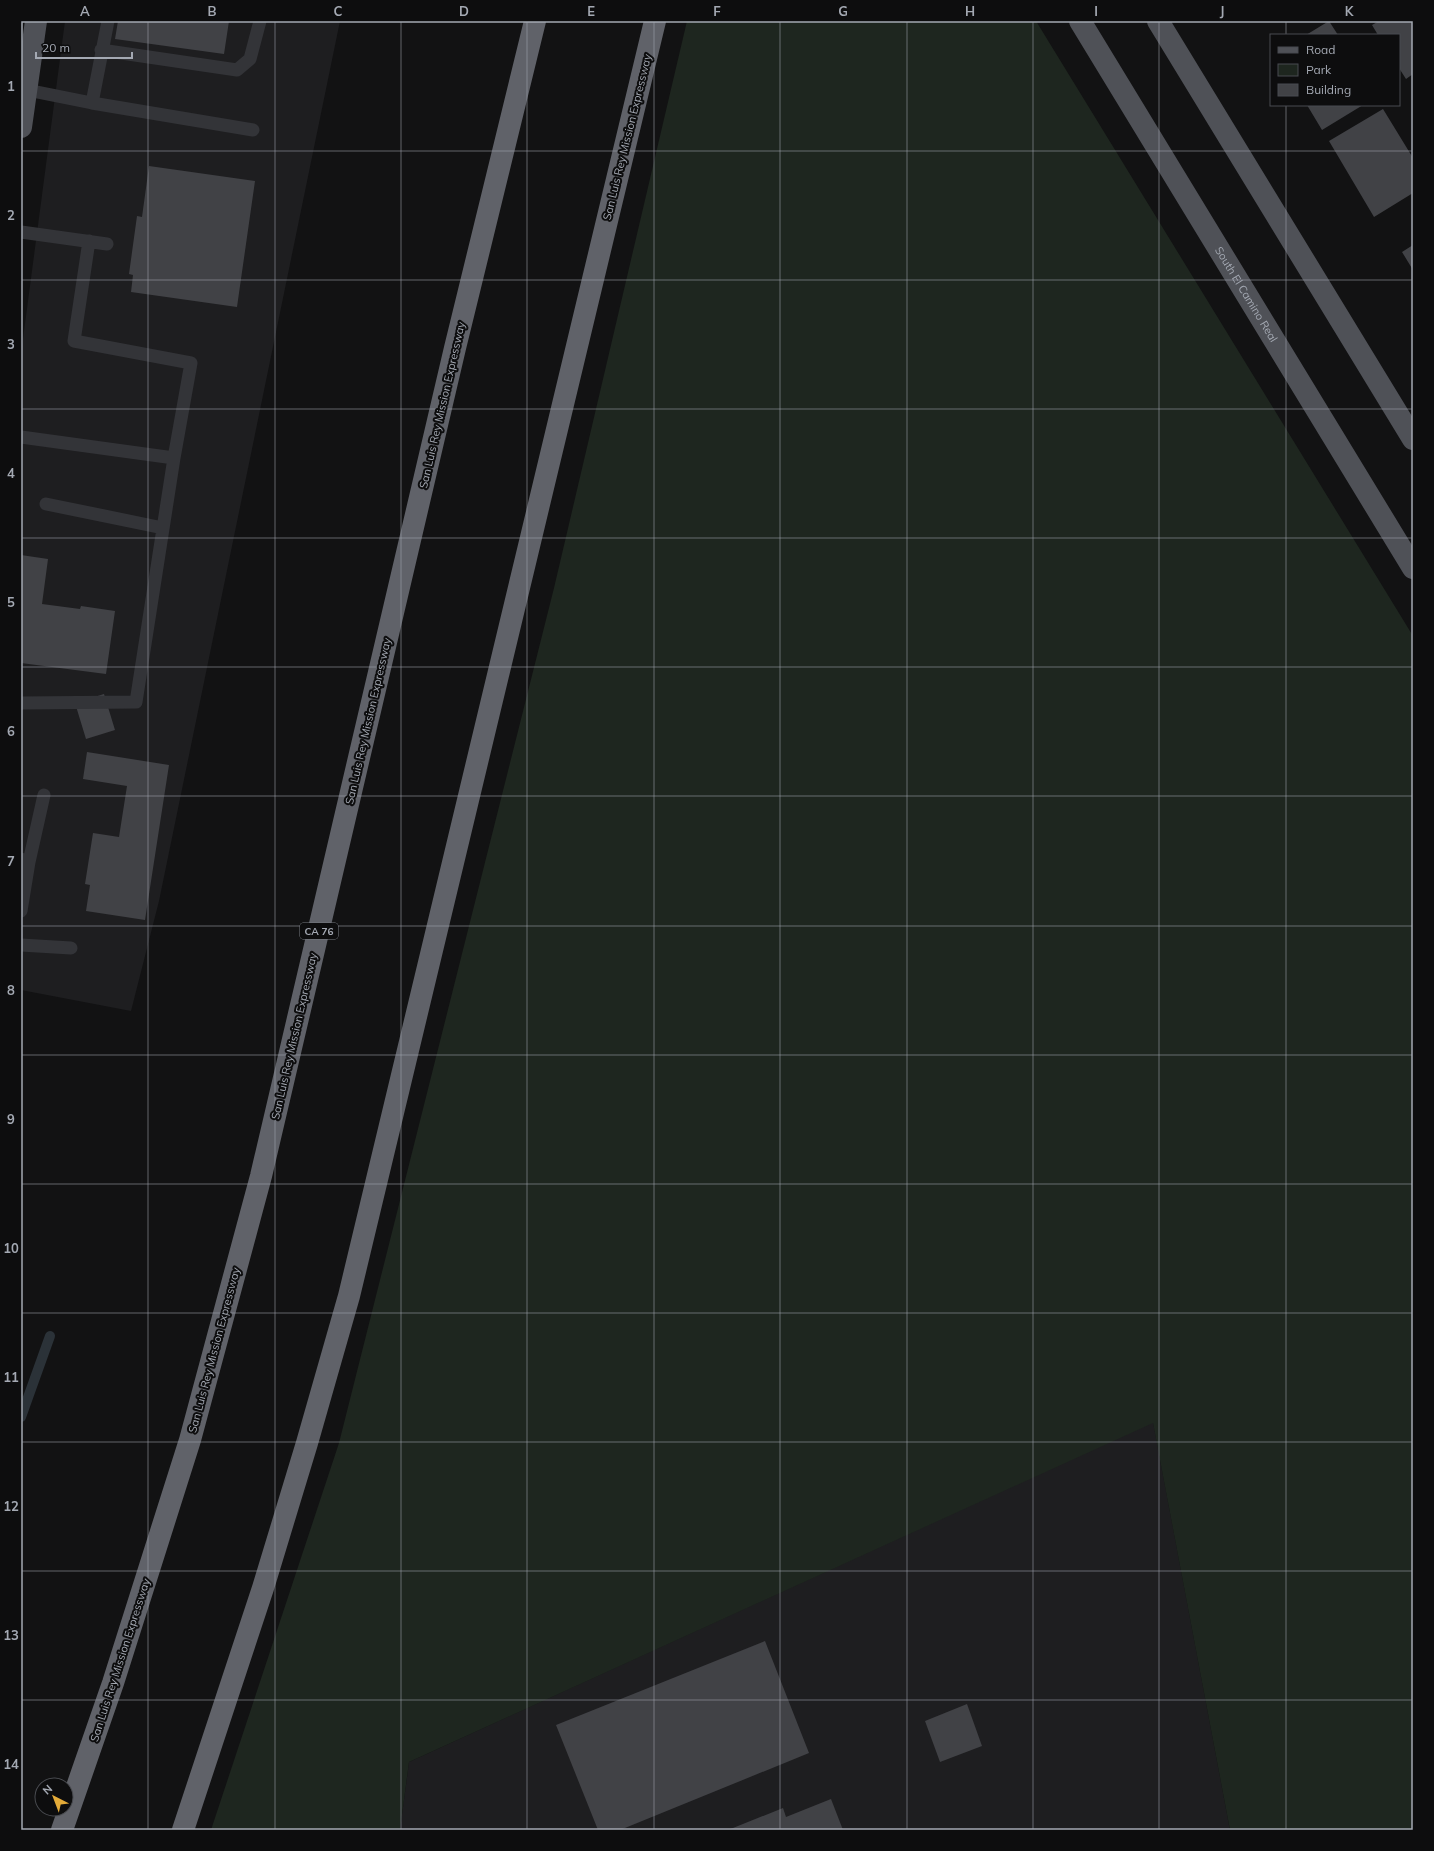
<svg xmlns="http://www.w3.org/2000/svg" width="1434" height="1851" viewBox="0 0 1434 1851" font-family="Mulish,sans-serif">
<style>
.built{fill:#1e1e20}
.green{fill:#1e261f}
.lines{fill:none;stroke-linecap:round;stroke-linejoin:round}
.stream{stroke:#2b3238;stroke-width:10}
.building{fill:#414246}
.lane{stroke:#333438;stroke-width:13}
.primary{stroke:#4f5157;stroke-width:22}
.highway{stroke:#606269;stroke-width:22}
.grid{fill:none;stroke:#a4a9b3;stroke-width:1;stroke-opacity:0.55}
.labels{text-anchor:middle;stroke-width:4;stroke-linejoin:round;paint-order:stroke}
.shield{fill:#0d0d0e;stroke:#777a82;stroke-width:1}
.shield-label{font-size:10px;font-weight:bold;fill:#a4a9b3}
.street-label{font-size:11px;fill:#a4a9b3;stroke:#0d0d0e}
.neatline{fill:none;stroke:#a4a9b3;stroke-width:1.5}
.grid-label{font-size:13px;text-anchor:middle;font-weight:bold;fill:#a4a9b3}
</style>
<rect width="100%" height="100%" fill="#121213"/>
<path class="built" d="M65 21H340L159 901 131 1011 21 990V354Z
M1153 1422 1230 1830H400L409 1762Z"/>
<path class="green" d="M687 21H1036L1413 636V1830H1230L1153 1423 409 1762 400 1830H211L339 1443 554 588Z"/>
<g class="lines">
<path class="stream" d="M21 1417 50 1336"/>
</g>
<path class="building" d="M118 21H229L224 54 115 39Z
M1329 21 1338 35H1306Z
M1379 21 1413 22V74L1406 79 1399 68V35H1378L1372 25Z
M1307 105H1363L1322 130Z
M1383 109 1413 158V193L1374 217 1329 141Z
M149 166 255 181 237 307 131 292 133 275 129 274 137 216 142 217Z
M1413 245V270L1402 252Z
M21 555 48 559 42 604 80 609 81 606 115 611 106 674 21 663Z
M104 694 115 730 86 739 75 703Z
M87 752 169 765 145 920 86 911 90 885 85 884 93 833 119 837 127 786 83 779Z
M765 1641 809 1753 620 1830H598L556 1725Z
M967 1704 982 1746 940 1762 925 1721Z
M831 1799 843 1830H728L783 1808 786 1817Z"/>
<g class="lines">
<path class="lane" d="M101 50 237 70 250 59 260 21
M27 90 92 103 253 130
M92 103 108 21
M21 232 107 244
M21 437 174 458 191 363 74 341 89 241
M46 504 163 528
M21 703 136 702 174 458
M21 859 29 862 44 795
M21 911 29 862
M21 945 71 948"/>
<g class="primary">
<path id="s1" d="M1080 21 1413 568"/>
<path d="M1158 21 1413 439"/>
<path d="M21 127 36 21"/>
</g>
<path class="highway" d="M62 1830 113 1683 190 1440 261 1176 455 348 535 21
M183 1830 263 1588 307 1443 349 1296 655 21"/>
</g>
<path class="grid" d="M148 21V1830M275 21V1830M401 21V1830M527 21V1830M654 21V1830M780 21V1830M907 21V1830M1033 21V1830M1159 21V1830M1286 21V35M1286 105V1830M21 151H1413M21 280H1413M21 409H1413M21 538H1413M21 667H1413M21 796H1413M21 926H1413M21 1055H1413M21 1184H1413M21 1313H1413M21 1442H1413M21 1571H1413M21 1700H1413"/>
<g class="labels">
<rect class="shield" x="300" y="923" width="38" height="16" rx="3"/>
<g class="shield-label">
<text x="319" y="935">CA 76</text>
</g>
<g class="street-label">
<text transform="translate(627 137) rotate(-76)" y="4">San Luis Rey Mission Expressway</text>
<text dy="4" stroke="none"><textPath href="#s1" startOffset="320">South El Camino Real</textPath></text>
<text transform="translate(442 405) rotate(-77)" y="4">San Luis Rey Mission Expressway</text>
<text transform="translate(368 721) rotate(-77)" y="4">San Luis Rey Mission Expressway</text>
<text transform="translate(294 1036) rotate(-77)" y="4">San Luis Rey Mission Expressway</text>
<text transform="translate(214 1350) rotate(-75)" y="4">San Luis Rey Mission Expressway</text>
<text transform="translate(120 1660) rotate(-72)" y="4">San Luis Rey Mission Expressway</text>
</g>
</g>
<rect width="1434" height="1851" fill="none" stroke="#0d0d0e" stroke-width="44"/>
<rect x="1270" y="34" width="130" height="72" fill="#0d0d0e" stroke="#494b50"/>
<rect x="1278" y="47" width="20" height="6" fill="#4f5157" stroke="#494b50"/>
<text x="1306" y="54" font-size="12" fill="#a4a9b3">Road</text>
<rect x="1278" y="64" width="20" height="12" fill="#1e261f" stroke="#494b50"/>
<text x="1306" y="74" font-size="12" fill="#a4a9b3">Park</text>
<rect x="1278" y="84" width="20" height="12" fill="#414246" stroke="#494b50"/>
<text x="1306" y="94" font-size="12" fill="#a4a9b3">Building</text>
<g transform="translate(54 1797) rotate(318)"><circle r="19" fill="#0d0d0e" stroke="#494b50"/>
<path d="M0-3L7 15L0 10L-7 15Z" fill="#e4ab39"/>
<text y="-6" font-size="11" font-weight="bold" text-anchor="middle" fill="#a4a9b3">N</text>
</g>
<path d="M36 52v6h96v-6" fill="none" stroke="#a4a9b3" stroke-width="2"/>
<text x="42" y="52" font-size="12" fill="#a4a9b3" stroke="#0d0d0e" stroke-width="3" paint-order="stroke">20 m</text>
<rect x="22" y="22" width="1390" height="1807" class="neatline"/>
<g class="grid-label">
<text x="85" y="16">A</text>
<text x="212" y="16">B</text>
<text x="338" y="16">C</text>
<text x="464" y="16">D</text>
<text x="591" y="16">E</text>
<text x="717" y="16">F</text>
<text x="843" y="16">G</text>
<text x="970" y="16">H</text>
<text x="1096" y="16">I</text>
<text x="1222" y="16">J</text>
<text x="1349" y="16">K</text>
<text x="11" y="91">1</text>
<text x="11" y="220">2</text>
<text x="11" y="349">3</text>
<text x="11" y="478">4</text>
<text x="11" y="607">5</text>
<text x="11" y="736">6</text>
<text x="11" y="866">7</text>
<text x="11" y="995">8</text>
<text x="11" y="1124">9</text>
<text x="11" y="1253">10</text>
<text x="11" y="1382">11</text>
<text x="11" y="1511">12</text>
<text x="11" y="1640">13</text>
<text x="11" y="1769">14</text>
</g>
</svg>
